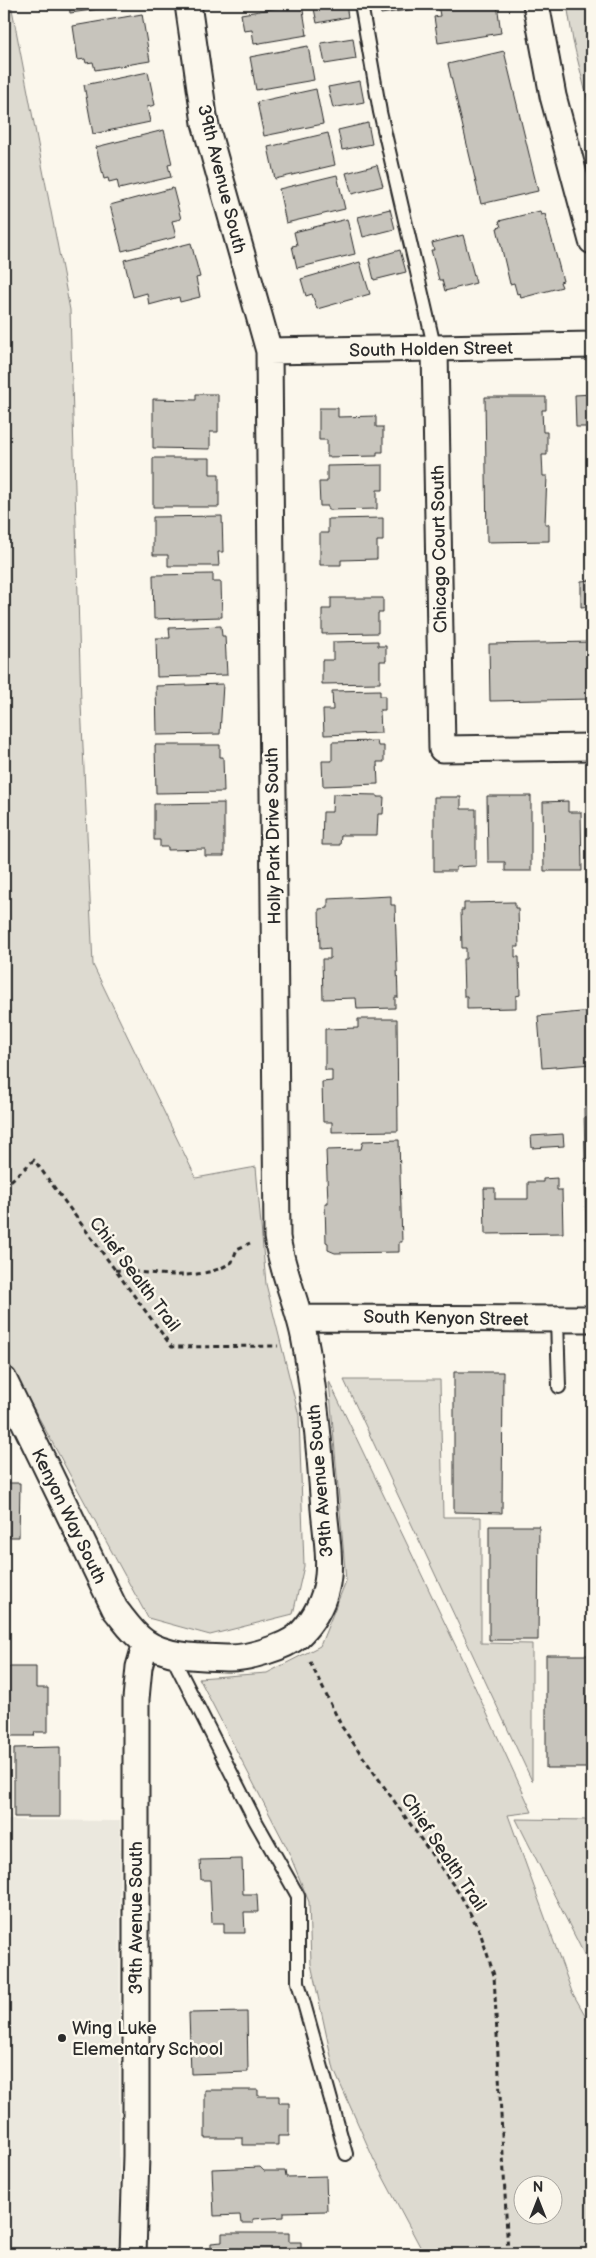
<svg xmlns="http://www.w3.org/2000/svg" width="596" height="2258" viewBox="0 0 596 2258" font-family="'Balsamiq Sans',sans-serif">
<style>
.built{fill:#ebe8de}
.green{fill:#dddad0;stroke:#84827e;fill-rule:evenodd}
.building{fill:#c7c4bc;stroke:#2b2b2b}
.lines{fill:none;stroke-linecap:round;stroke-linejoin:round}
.lane-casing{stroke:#2b2b2b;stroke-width:16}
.street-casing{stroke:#2b2b2b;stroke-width:29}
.path{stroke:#2b2b2b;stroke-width:3;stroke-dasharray:5 4;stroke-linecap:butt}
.lane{stroke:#fbf7ec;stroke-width:12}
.street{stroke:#fbf7ec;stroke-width:25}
.poi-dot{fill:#2b2b2b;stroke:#fbf7ec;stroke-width:2}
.labels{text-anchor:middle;stroke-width:5;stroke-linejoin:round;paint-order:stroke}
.street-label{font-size:18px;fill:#2b2b2b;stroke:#fbf7ec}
.poi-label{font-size:18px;fill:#2b2b2b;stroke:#fbf7ec;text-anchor:start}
</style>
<rect width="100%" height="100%" fill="#fbf7ec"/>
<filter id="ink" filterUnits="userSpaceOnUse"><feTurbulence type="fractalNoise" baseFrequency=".02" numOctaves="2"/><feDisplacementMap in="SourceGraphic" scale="10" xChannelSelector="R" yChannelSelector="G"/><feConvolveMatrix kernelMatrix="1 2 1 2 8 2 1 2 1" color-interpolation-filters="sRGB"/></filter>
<g filter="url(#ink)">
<path class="built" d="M4 1820 120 1821 119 2254H4Z"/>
<path class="green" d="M4 4H11L70 310 81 703 93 965 196 1178 256 1167 266 1284 299 1416 304 1566 293 1614 210 1635 148 1618 4 1354Z
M567 4H592V118L573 41Z
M344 1380H440L443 1517H481V1643L532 1644V1781Z
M329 1381 462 1659 532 1812 508 1815 572 1992 592 2027V2254H424L374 2160 334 2070 311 1964 309 1902 287 1848 199 1678 267 1673 320 1646 346 1581ZM524 2186H554V2216H524Z
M516 1819 592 1820V1970Z"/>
<path class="building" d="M69 4H128L129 5 70 13Z
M302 4 307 35 254 44 252 30 244 31 241 14Z
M313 4H346L348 17 317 23Z
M376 4H413L414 9 381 14 380 8H377Z
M438 4H497L501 33 438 43 434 17 440 16Z
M142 14 150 61 95 70 93 62 86 63 85 59 78 60 73 26Z
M353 38 356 59 325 64 321 43Z
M308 46 314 80 256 90 250 57Z
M504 51 538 191 481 204 448 64Z
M148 72 155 105 147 107 150 122 93 134 84 85Z
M360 81 364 102 333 108 328 87Z
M316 89 323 124 264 136 257 102Z
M368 123 372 144 342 150 338 130Z
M164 130 172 164 168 165 171 177 119 189 117 180 109 182 108 178 104 179 96 147Z
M328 133 335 165 275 179 268 147Z
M377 165 383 186 352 194 346 173Z
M337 175 345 209 286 223 279 189Z
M173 188 181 219 172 221 176 237 122 251 110 205Z
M390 209 395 229 363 237 358 217Z
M540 211 541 215 545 214 563 281 560 282 562 287 521 298 520 293 517 294 514 283 510 284 497 228 501 227 499 221Z
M347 219 355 254 297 268 292 246 297 245 294 232Z
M463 235 476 283 445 291 442 280H439L431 250H434L432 243Z
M191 243 200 277 196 278 200 297 180 302 179 297 149 305 147 293 133 297 124 260Z
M400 250 406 272 374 280 369 259Z
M360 262 370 294 317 309 312 294 306 296 301 279Z
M196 394H218V432H210V449L153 448V399L196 400Z
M592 394V427H576L575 395Z
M485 397H546V410H542L543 432H547V455H542L543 476H547L545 524H549V541L487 542Z
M319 408H338V417L376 416V427H383V452H377V456L327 457V440H319Z
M153 458H210V474H219V507H153Z
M383 465V490H377V509L328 510V506H320L319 482H327V466Z
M222 516 223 552H218L219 566H168V555H153V517Z
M383 518V541H377V559L341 560V565H320V533H328V519Z
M213 574V582H221L222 617 154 619 153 575Z
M592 580V606L581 607V581Z
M331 598H383V613H378V633L322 634V609H331Z
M221 626 222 636H225L227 675 157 677 156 638H170L169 628Z
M378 641V646H386V661H380V683L322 684V660H333V642Z
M592 642V699L490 701 489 644Z
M223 684 220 734 157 735 156 686Z
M380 690V696H385V710H380L381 733 324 735 323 710H333L332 691Z
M377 741 378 746H384V762H377L378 784 323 786 322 761H332V742Z
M155 745H220V757H223L224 792 156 793Z
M333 794 377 795V797H384L383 814H378L377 835H341L340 845H322L323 812H332Z
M487 796H531V871H505V862H488Z
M434 797H461V809H476V866L456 867V871H434Z
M568 801V812H581L582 871H544L543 802Z
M224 803V856H205V849L168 850V847H160V840H154V804Z
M391 896V905H395L398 997H395V1008L357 1009 356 998 323 999 322 959H330V948L320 949 319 909 328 908V899Z
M515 902V908H518L519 947H515V957H519L520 995 516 996V1008L467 1009V996H464L463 959H466V948H462L461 910H464V903Z
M592 1011V1064L542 1068 538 1016Z
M358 1019H397L398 1131 332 1132V1122H323L322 1082 332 1081V1070H325V1029L358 1028Z
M584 1108H592V1161H585Z
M563 1134 564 1146 532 1148 531 1136Z
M399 1140 402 1242H399V1252L335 1253 328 1250V1243L326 1242 325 1203H328L326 1150 361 1149 363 1141Z
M557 1178V1190H562L563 1233 485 1234 484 1188H495V1199H528V1182H543V1179Z
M585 1184H592V1241L586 1239Z
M454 1372H503L502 1513 454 1512Z
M4 1483H20L19 1537H4Z
M489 1526H539L538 1640H489Z
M546 1655H592V1768H546Z
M4 1667H36V1688H48V1732H35L34 1736H4Z
M60 1747V1817H14V1748Z
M242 1859 243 1894H257L258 1912H244L245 1933H224V1923H212L210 1880H201L200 1860Z
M247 2012 248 2072 191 2074 189 2013Z
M205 2090H258V2096H279V2103H289V2136H278V2145H243V2138H205Z
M260 2167 264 2171H285L286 2177 326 2176 327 2211 284 2212V2217L253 2219V2223H241L240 2215 214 2216 212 2169Z
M222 2233H289V2242H301V2254H192V2251H211V2243L222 2242Z"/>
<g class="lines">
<g class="lane-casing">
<path id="lane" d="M361 4 380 112 435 350
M557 1319 559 1387
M170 1652 255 1820 298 1896V1982L346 2154"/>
</g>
<g class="street-casing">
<path id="street" d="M536 4 553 96 592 241
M435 350 442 749 592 747
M269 351 592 345
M300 1318 592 1319
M4 1380 115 1609C124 1620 133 1634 145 1642 167 1658 204 1657 230 1658 247 1658 284 1648 298 1636 311 1624 322 1606 326 1588 332 1563 326 1534 324 1509 320 1451 315 1392 304 1336 297 1302 282 1271 277 1237L269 351 205 123 188 4
M133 2254 136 2156V1699L139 1667 146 1643"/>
</g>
<path class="path" d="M4 1187 34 1160 172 1347 278 1346
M115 1270C152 1272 199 1284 232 1262L237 1249 250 1243
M310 1662 342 1727 461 1896 480 1932 494 1975 508 2254"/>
<use href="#lane" class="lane"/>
<use href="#street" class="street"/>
</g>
</g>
<circle class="poi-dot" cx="62" cy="2038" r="5"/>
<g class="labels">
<g class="street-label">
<text transform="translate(222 179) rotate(76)" y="6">39th Avenue South</text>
<text transform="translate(431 349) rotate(-1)" y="6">South Holden Street</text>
<text transform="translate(439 549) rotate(-91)" y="6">Chicago Court South</text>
<text transform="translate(273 836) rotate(-91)" y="6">Holly Park Drive South</text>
<text transform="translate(135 1274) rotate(53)" y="6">Chief Sealth Trail</text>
<text transform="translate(446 1318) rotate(1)" y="6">South Kenyon Street</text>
<text transform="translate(320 1481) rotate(-95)" y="6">39th Avenue South</text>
<text transform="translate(69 1516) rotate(64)" y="6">Kenyon Way South</text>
<text transform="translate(444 1852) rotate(56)" y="6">Chief Sealth Trail</text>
<text transform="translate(136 1918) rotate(-90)" y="6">39th Avenue South</text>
</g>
<g class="poi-label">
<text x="72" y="2034">Wing Luke<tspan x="72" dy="21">Elementary School</tspan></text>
</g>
</g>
<rect width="596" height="2258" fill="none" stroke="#fbf7ec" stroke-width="20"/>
<rect x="10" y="10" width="576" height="2238" fill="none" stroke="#2b2b2b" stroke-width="2" filter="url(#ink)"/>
<g transform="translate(538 2200)"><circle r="24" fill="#fbf7ec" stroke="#a8a59f"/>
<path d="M0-4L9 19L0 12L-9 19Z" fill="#2b2b2b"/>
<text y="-8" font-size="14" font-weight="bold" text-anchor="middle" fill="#2b2b2b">N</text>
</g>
</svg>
